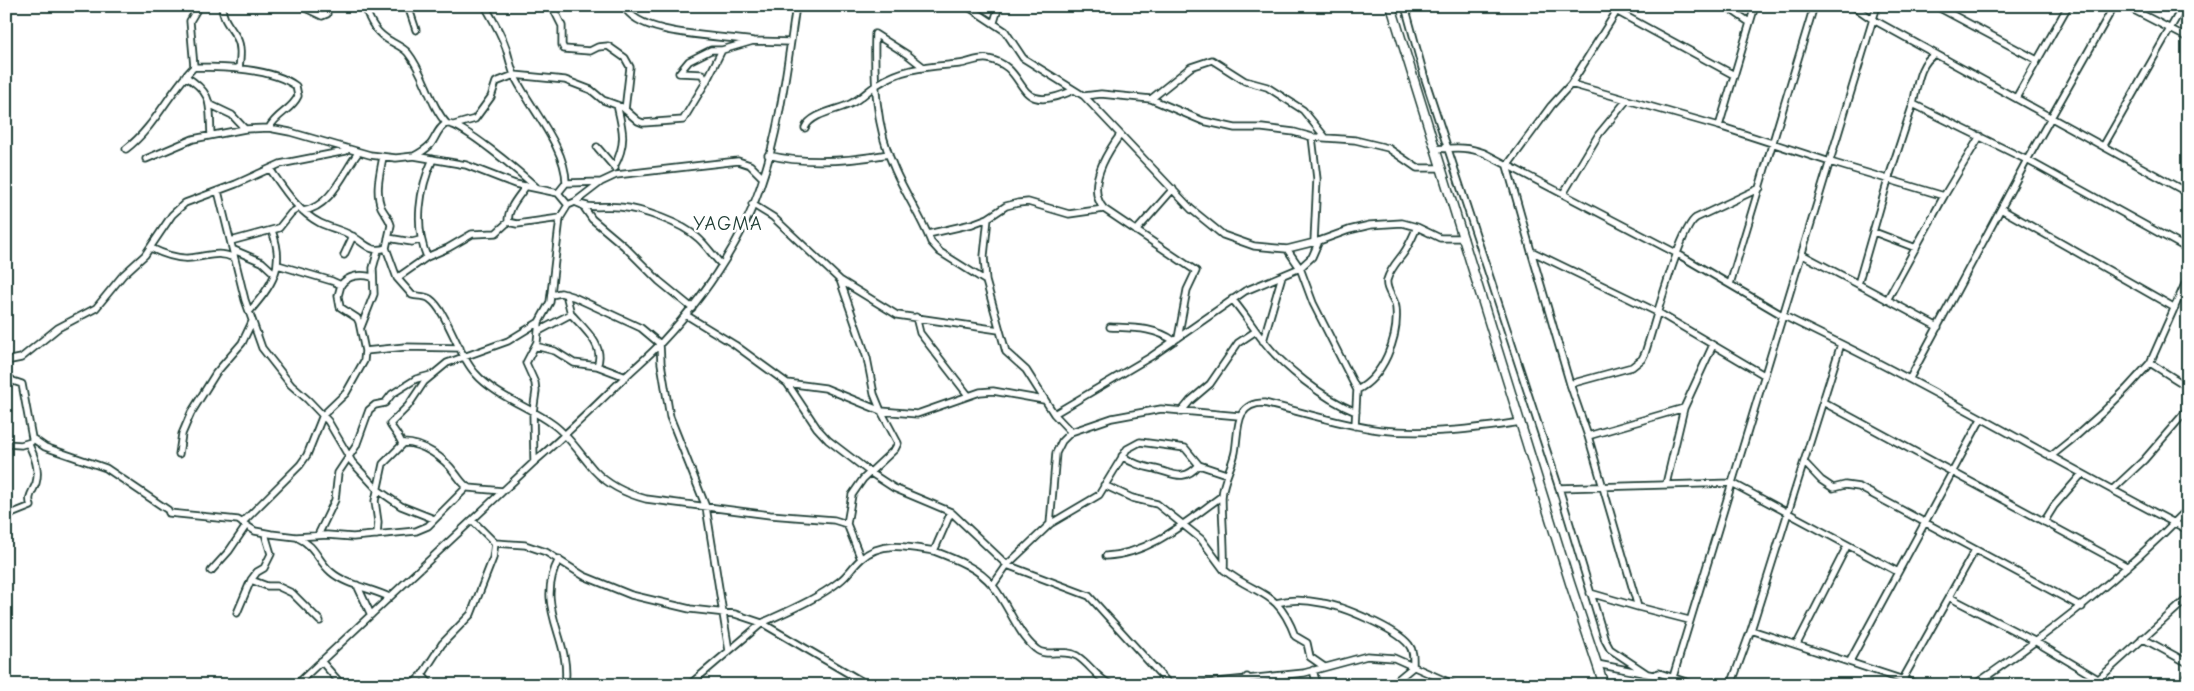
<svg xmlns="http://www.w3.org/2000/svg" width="2194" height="691" viewBox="0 0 2194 691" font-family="'Comic Neue',sans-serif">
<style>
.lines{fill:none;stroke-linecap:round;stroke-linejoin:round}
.minor-casing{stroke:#1f3d34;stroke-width:9}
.major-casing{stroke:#1f3d34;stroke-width:11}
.minor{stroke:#fff;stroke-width:5.5}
.major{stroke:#fff;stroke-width:8}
.labels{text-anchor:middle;stroke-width:5;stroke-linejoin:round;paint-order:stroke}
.quarter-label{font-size:20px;letter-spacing:1px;fill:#1f3d34;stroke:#fff}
</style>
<rect width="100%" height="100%" fill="#fff"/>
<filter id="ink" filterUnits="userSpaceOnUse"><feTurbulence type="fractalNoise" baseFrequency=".02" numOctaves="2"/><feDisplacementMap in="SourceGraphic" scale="10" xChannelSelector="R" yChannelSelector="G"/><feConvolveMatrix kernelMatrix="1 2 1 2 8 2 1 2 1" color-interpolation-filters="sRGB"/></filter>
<g filter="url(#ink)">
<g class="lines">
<g class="minor-casing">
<path id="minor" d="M222 6C222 20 231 27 237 38 242 47 240 59 239 69
M301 6 322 16 327 14 326 6
M365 6C370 23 377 34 392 42 397 45 404 48 408 53 425 74 429 104 447 124
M375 6 386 8 408 6
M408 6 416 30
M485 6C493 20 501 33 506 48 509 57 511 68 515 77 530 108 566 147 566 183
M552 6 562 26V45L564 49 590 51 598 47 608 46 625 58 630 67 625 110
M624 6C639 37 722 35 753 41
M967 6 1005 31 1023 58 1084 96 1191 209 1223 235 1254 246 1287 249 1319 241 1349 230 1370 225 1402 223 1417 227 1440 238H1464
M1405 6 1425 79 1559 488 1605 640 1610 649 1646 673
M1607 6 1734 75
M1620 6 1571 84 1719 126
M1726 6 1749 22
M1755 6 1719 126 1830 162 1944 196 1980 136
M1853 6 1872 19 2188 193
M1936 6 2037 60
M2126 6 2188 38
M994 22 999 6
M1936 54C1919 61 1917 88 1913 104L2027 160 2188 249
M922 66 908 55 875 34C874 80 875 127 895 170 906 195 921 217 931 242L940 252 986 281
M194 67 190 21 199 6
M679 73 689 61 711 50H722L753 41 790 42
M679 73 702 74 706 82
M185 76C214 94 209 104 211 135
M1571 84 1551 106 1507 166 1531 251 1659 313 1764 375
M1084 96 1101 94 1151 99 1191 67 1212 60 1245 81 1267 87 1303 110 1325 137
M2016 98 2068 6
M1151 99 1203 121 1235 128H1262L1294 132 1312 137 1355 140 1388 148 1417 168H1441
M1913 104 1888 180 1858 284 1938 327
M211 105 232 115 245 129
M454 125 475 119 491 97 496 82 514 75 565 80 591 90 603 100 622 107 638 121 643 123 683 120 706 82 722 50
M805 128C810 114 837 110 850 104 861 99 868 90 878 84 904 67 930 67 959 64 969 63 979 57 988 59 1032 67 1010 119 1074 90
M1120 135C1106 154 1085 187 1104 209L1196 271 1187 290 1178 338
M1312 137 1317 179 1314 242
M2104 145 2183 6
M597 147 615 168
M126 149C155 127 169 92 194 67 223 67 272 68 296 86L298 96C292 110 277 113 269 128
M1435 149C1453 148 1467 146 1484 153L1676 253 1782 315 1841 344
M768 155C807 165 850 161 889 154
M414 156C420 153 425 150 430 145 435 140 438 127 446 124 459 120 524 176 536 187
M146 159 193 139 245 129 269 128 290 132 370 155 396 158 414 156 466 165 515 184 558 193
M614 167C627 143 623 130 617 105
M270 169C284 189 297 211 320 223 330 228 342 230 352 236 364 242 370 254 386 248L391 225C389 218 384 213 381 207 375 191 380 173 383 157
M218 191 245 300 262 348 291 385 308 400 328 421 352 462 378 490 401 506 434 519
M1563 194 1599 134 1627 100
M575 202 601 182 616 175 738 161 750 165 762 177
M752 204 773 217 840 280 897 315 999 330
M568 205 558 193 566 183 601 182
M583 206 592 219 624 246 659 281 692 308
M2001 209 2175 308
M303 211C331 207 343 173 358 153
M988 218 984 256 986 281 1006 352 1026 370 1054 414 1071 432 1112 418 1161 409 1239 416
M508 222 517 224 560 218
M1136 231 1173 189
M1874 232 1916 248
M928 234 972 224 988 218 1006 206 1018 203 1028 202 1069 214 1104 209
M388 238 412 242 420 240
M231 241 279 228 291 213 299 208
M151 248C163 254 177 259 190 258 206 257 218 250 234 258
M386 248 397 278 412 295C418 297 424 295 430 299 447 311 458 355 475 373 496 397 529 406 554 425 570 437 580 454 594 470 608 485 627 494 646 499L770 515 834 520 847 524
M1287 249 1300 268 1313 303 1357 390 1355 426
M234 250 262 262 274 273
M1531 251 1570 384
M344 255 353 236
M1803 255 1858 284
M427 257C414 227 419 189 433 159
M278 265 332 281 341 285C348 275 361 274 372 277
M397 278 427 257 448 248 472 234 496 233 508 222C508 207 518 198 526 186
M840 280 867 358 874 394 881 411 898 443 895 449 863 479 852 495 847 524 861 559
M1730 284 1814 6
M551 295 561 293 574 297 641 328 660 344 661 363 670 417 706 507 729 651
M1232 299C1243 312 1252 326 1262 339 1283 367 1324 399 1356 412
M1887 300 1944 196
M249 312C272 285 286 267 272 231
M571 314C583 328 606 346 597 366
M686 315 735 345 787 383 817 428 828 440 871 473 894 488 951 512 1007 565 1089 596 1169 684 1177 685
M916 317 920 333 968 395
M361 327 374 294 373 268 378 250
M1110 327C1133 328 1155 327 1174 341
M539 331 571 314 566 294
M1263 341 1282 276
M535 346 555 351 574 363 597 366 626 377
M365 351 405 347 460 348
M6 361 21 358 58 328 96 308 123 275 145 255 172 215 185 203 236 184 280 164 346 151
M2150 363 2188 277
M6 375 13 381 22 384 32 438 45 447 106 468 168 510 169 513 238 520 255 531 271 534 296 537 327 535 353 537 416 531 428 526 467 487
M1910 378 2027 160 2114 6
M787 383 825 388 881 411 917 414 980 392 993 391 1044 400
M1357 390C1383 377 1399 338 1396 308 1395 298 1385 290 1387 280 1390 269 1397 262 1403 254 1409 246 1413 236 1417 227
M1823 402 2128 567
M1181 412 1190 401 1210 384 1238 343 1256 331
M1054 414 1152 356 1245 291 1300 268 1312 257 1319 241
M1588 436 1684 408
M6 444 21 445 31 442
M402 444C400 437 391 427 390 424L408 406 424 382 447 363 508 341 539 322
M179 454 182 434 191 413 216 373 242 343 252 322
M1122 456C1133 464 1142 466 1155 469 1173 473 1183 483 1199 465
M2050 457C2088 428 2118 400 2150 363L2188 387
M534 462 533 412 536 391 535 383 526 363 537 342 539 322 550 302 560 218 568 205 575 202C590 210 604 205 620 207 642 209 682 223 698 238 707 246 713 256 721 264
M1804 462 1821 480 1833 488 1845 485 1859 487 2082 607
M1666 484 1684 408 1713 345
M1104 485 1132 498 1157 504 1201 539 1224 570
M1559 488 1732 483 1898 572
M2112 490 2144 460 2188 409
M6 516 31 506C27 496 33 492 36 483 40 469 34 455 28 443
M472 520 495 543 525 545 546 552 584 576 631 595 690 609 735 614 762 623C788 611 817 599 840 581 848 575 853 566 861 559 881 540 910 547 934 551L951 512
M2044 522 2054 506 2081 475
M242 523 300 465 307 455 323 415 346 393 364 361 365 351 359 322 357 318 340 307 338 296 341 285
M1050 524 1056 453 1062 441 1071 432
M318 535 335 500 338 473 356 446 369 410 375 405 385 403 392 394 416 379 431 375
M377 535 378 522 375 501 383 464 404 443C423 443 444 458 455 473 460 479 462 484 469 488L503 491
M298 538C316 546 317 560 331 572 346 585 370 588 389 597
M934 551C955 559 979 568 993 586 1009 606 1017 633 1036 649 1046 658 1063 648 1077 656 1090 664 1097 679 1112 685
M1106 556C1150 554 1187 521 1222 496
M559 559C533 608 572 638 565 685
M211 571 229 551 246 526
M251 580 267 586H277L292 593 320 621
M357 585 371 615
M993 585 1007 565 1050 524 1099 495 1127 449 1140 442 1185 448 1199 465 1226 474
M1590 593 1638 607
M1949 597 2036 642 2098 679
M1276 603C1290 599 1308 600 1322 603 1342 606 1397 629 1409 645 1414 651 1413 659 1413 667L1391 685
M237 613 251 580 257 572 264 568 271 554 265 534
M1689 620 1638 607 1588 436 1570 384 1632 367 1642 359 1645 353C1653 330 1680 227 1696 218L1760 188
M2142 638 2188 663
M1797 644 1847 546
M321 661 342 685
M1850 661 1981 419
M1597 664 1653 675 1659 673 1695 685
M1323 666 1310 657 1307 643 1295 636C1277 588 1258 597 1224 570 1225 546 1222 521 1222 497 1223 480 1232 467 1235 452 1239 430 1234 403 1264 403 1302 412 1341 425 1380 430 1427 435 1475 429 1521 422
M1313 670 1317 685
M422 675 431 685
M1653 675 1657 681 1667 685
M1673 677 1877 6
M1903 679 1975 550
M296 685 534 462C565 436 593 408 622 380 635 367 649 356 661 343 693 309 723 268 744 226 777 159 785 80 796 6
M412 685 422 675 442 644 471 614 493 558 495 543
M689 685 762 623 868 685
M1188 685 1304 673 1367 656 1394 658 1455 685
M1247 685V677
M1731 685 1751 630
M1919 685 1751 630 1841 344C1958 402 2071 470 2188 530
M1974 685C2053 631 2121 577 2188 509
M2092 685 2188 598
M2177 685 2188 676"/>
</g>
<g class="major-casing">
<path id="major" d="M1391 6 1570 583 1604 685"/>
</g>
<use href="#minor" class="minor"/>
<use href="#major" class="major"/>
</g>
</g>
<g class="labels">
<g class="quarter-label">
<text x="728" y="230">YAGMA</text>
</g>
</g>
<rect width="2194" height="691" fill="none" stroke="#fff" stroke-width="25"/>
<rect x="12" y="12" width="2169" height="666" fill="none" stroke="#1f3d34" stroke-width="2" filter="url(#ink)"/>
</svg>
